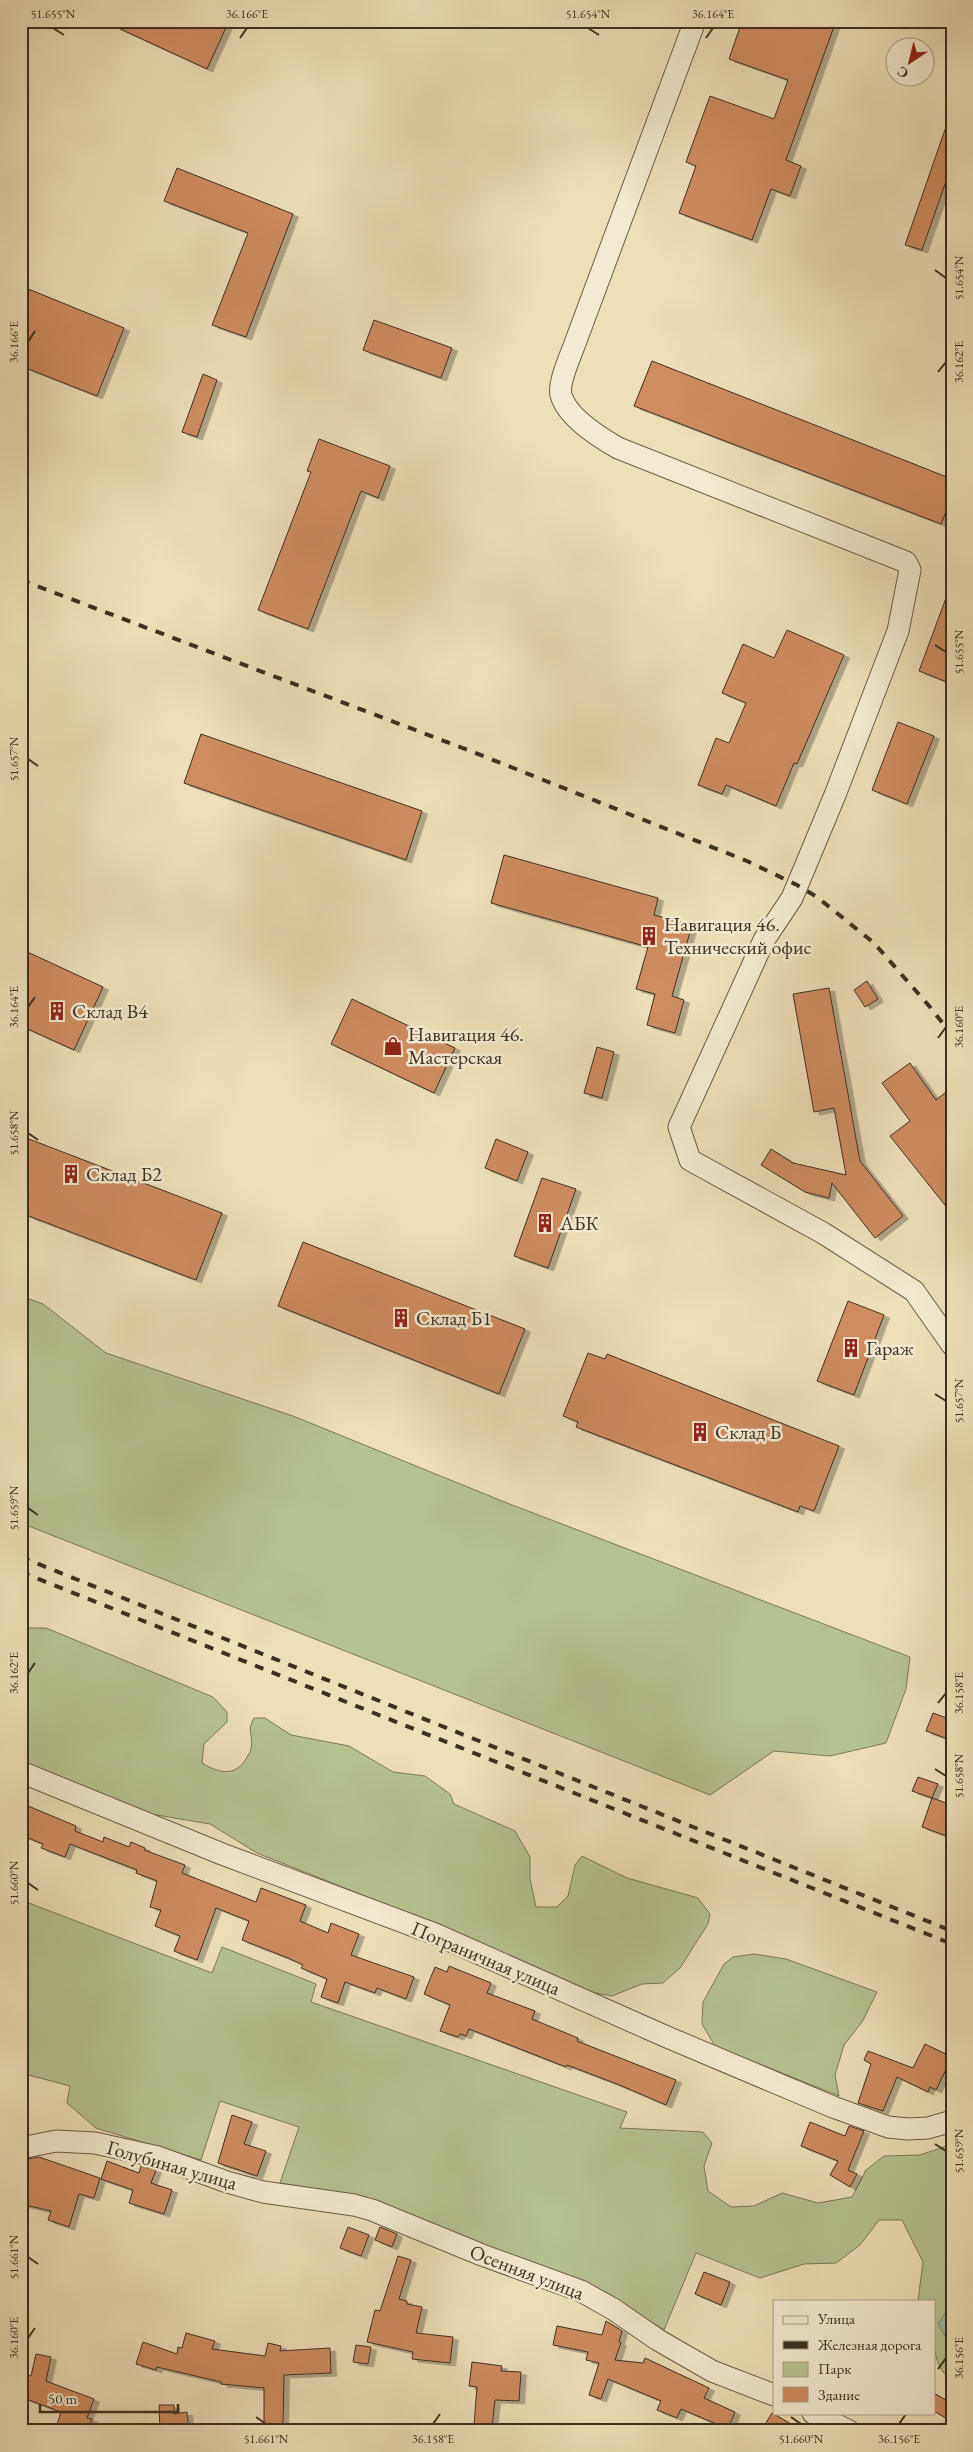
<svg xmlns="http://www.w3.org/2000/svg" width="973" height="2452" viewBox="0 0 973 2452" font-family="'EB Garamond',serif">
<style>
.green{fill:#b6c291;stroke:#7a7859}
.water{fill:#99bdac;stroke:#748474}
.building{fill:#ce8c61;stroke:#3d2f21;filter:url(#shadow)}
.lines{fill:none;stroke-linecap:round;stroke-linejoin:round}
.minor-casing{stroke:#695b47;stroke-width:23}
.minor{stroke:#f4ead1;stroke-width:21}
.rail{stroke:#3d2f21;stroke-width:4;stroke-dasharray:9 9;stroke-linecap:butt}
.ticks{fill:none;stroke:#3d2f21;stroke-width:2}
.labels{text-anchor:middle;stroke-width:5;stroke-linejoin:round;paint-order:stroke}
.poi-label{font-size:20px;fill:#3d2f21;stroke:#f4ead1;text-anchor:start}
.street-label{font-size:20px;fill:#3d2f21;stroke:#f4ead1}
.neatline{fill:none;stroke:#3d2f21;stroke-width:2}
.ticks-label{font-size:12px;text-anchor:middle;fill:#3d2f21}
</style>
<defs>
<filter id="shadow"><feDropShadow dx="5.5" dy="3" stdDeviation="0" flood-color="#0004"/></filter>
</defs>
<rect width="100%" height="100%" fill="#eedfb8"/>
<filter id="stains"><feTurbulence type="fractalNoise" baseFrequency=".004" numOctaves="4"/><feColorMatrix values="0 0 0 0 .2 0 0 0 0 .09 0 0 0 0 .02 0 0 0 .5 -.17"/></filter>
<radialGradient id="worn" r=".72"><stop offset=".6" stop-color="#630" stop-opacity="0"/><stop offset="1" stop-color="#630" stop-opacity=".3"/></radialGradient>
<path class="green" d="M21 1296 43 1304 106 1353 293 1416 507 1503 910 1657 906 1689 886 1743 830 1756 774 1751 710 1795 21 1523Z
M24 1628H46L213 1697 227 1712V1722L204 1744 202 1763C218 1773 235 1777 246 1759 247 1756 251 1752 251 1749 254 1735 246 1732 254 1718H265L291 1735 349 1746 393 1772 425 1776 450 1794 454 1804 515 1831 530 1857V1879L536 1907H557L568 1896 575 1865 582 1856 627 1878 698 1898 710 1914 708 1924 680 1968 663 1983 642 1984 612 1996 590 1992 445 1928 257 1853 210 1824 145 1813 21 1762V1629Z
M21 1900 212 1973 222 1947 316 1984 311 2002 627 2112 620 2128 703 2132 712 2143 704 2166 708 2191 731 2207 754 2206 782 2193 818 2203 852 2197 866 2170 884 2156 920 2155 952 2144V2379C928 2368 934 2323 934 2301H918L923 2262 902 2220H879L860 2245 836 2263 804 2264 760 2278 696 2253 664 2330 583 2281 484 2247 360 2196 280 2183 299 2127 220 2101 201 2160 96 2128 67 2103 70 2086 21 2073Z
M754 1954 786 1959 877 1992 862 2022 844 2045 835 2075 839 2096 715 2046 702 2024 703 2002 724 1964 733 1957Z"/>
<path class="water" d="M952 2225V2349L938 2323C968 2291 934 2249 952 2225Z"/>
<path class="building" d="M103 21H229L207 69Z
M742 21H836L786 160 801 166 790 196 771 189 752 240 679 213 696 166 686 162 710 96 774 119 788 80 729 59Z
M949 118 952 119V164L922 250 905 245Z
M177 168 293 214 246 337 212 325 248 233 164 201Z
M21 286 124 328 97 396 21 366Z
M374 320 452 348 441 378 363 350Z
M652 361 952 479V497L941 524 634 406Z
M203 374 217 380 197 437 182 432Z
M319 439 390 466 378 498 361 491 308 629 258 610 311 472 307 471Z
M950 587H952V684L919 671Z
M787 630 844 655 797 764 794 763 776 806 726 785 722 794 698 785 716 738 729 743 746 703 722 693 743 644 774 658Z
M898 722 934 736 907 804 872 790Z
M201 734 422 811 406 860 184 783Z
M504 855 658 898 654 915 692 925 672 996 684 1000 675 1033 647 1025 655 994 636 989 648 947 491 903Z
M21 949 103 987 74 1050 21 1026Z
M867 981 878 999 865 1007 854 990Z
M829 988 860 1161 903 1216 875 1238 832 1183 829 1198 805 1192 761 1165 771 1149 793 1163 846 1175 834 1108 814 1112 793 994Z
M352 999 455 1048 434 1093 331 1044Z
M597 1047 614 1052 602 1098 584 1093Z
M910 1063 936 1100 946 1092 952 1100V1214L890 1136 910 1121 882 1083Z
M21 1136 222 1213 196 1280 21 1213Z
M496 1139 528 1152 517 1181 485 1168Z
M542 1178 576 1189 548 1268 514 1256Z
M303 1242 525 1329 499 1394 278 1306Z
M848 1301 884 1315 854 1395 817 1381Z
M588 1353 605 1359 607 1354 839 1446 814 1511 800 1506 798 1512 576 1427 578 1422 563 1416Z
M933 1713 952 1720 948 1739 926 1731Z
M918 1777 938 1784 932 1798 912 1791Z
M932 1798 952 1805V1838L922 1827Z
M21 1803 76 1826 75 1831 103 1842 104 1837 129 1847 131 1842 145 1848 144 1850 185 1865 182 1873 256 1902 261 1888 306 1905 300 1921 328 1933 331 1923 359 1934 351 1955 414 1977 406 1999 377 1988 375 1993 345 1982 338 2003 321 1997 327 1979 301 1968 303 1965 288 1958 242 1940 249 1921 216 1908 197 1960 174 1951 180 1936 155 1926 161 1910 150 1907 157 1881 136 1873 137 1870 70 1844 65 1857 41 1848 43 1844 21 1835Z
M449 1966 491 1983 487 1993 535 2011 532 2019 578 2038 577 2041 676 2080 666 2105 617 2084 567 2065 566 2067 469 2029 466 2036 460 2034 458 2037 440 2031 450 2005 424 1994 435 1967 447 1972Z
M925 2044 952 2057 936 2090 930 2087 928 2092 897 2077 883 2111 858 2103 871 2064 864 2060 868 2051 913 2068Z
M232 2115 252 2122 244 2144 266 2151 257 2176 218 2163Z
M810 2122 845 2136 849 2126 864 2131 848 2170 857 2174 850 2187 830 2175 838 2161 801 2146Z
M39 2157 100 2178 94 2198 79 2194 69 2227 48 2220 51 2211 21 2204V2160Z
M107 2161 139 2173 141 2166 156 2170 151 2183 172 2190 164 2214 129 2203 133 2190 101 2179Z
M348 2227 369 2235 361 2256 340 2248Z
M380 2227 397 2234 392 2247 375 2240Z
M398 2256 411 2260 399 2299 407 2301V2304L422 2307 416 2333 453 2337 450 2363 412 2359 413 2352 367 2342 375 2310 380 2311Z
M704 2272 730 2282 721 2305 695 2294Z
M606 2321 622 2331 619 2342 621 2343 615 2360 643 2363 645 2358 709 2388 704 2398 735 2412 728 2429 681 2409 677 2418 657 2410 661 2401 608 2379 601 2399 589 2395 599 2363 586 2360 588 2352 553 2345 557 2326 602 2335Z
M186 2333 215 2341 212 2349 265 2356 268 2343 281 2346 280 2351 330 2348 331 2373 284 2375 283 2426 264 2425V2388L221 2384V2382L157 2367 156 2370 136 2364 143 2342 177 2354 178 2347 182 2348Z
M356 2345 371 2347 368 2364 353 2362Z
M36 2354 51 2357 46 2381 94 2399 87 2418 92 2419 88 2431H55L61 2412 21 2397V2373L31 2376Z
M472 2362 502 2366 501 2371 521 2372 519 2401 495 2400 492 2427 474 2425 477 2387 469 2386Z
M934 2393 952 2404V2422L934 2411Z
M159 2405H174V2414L187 2412 189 2431H160Z
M772 2413 803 2431H761Z"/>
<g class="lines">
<g class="minor-casing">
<path id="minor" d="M695 21 574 346C570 357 558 383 561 395 567 417 599 437 618 448L906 562 910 570 898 631 835 795 792 898 764 940 679 1127 690 1160 823 1233 914 1291 952 1345
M21 1772 222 1854 435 1934 667 2037 833 2107 888 2127 908 2129 928 2128 952 2121
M21 2148 56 2141 95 2143 158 2157 227 2182 263 2192 354 2205 372 2210 482 2255 581 2291 613 2309 658 2340 712 2371 774 2395
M813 2413 849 2431"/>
</g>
<use href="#minor" class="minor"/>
<path class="rail" d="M21 580 473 752 747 861 797 885 817 897 874 943 930 1007 952 1035
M21 1557 952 1931
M21 1572 952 1944"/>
</g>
<path class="ticks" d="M53 28 64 35M588 28 599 35M240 38 247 28M706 38 713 28M935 270 946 278M28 342 35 331M938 372 946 362M935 645 946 652M28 759 38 766M28 1007 35 997M938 1038 946 1027M28 1133 38 1140M935 1394 946 1401M28 1508 38 1515M28 1673 35 1663M938 1703 946 1693M935 1769 946 1776M28 1883 38 1890M935 2144 946 2151M28 2257 38 2264M28 2338 35 2328M938 2369 946 2358M256 2417 266 2424M791 2417 801 2424M433 2424 440 2414M899 2424 906 2414"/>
<defs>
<g id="building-bare" transform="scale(1.5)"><path d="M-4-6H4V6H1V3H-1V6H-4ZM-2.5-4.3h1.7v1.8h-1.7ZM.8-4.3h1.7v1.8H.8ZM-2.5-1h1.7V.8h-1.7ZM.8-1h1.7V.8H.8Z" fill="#8f2418" stroke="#f4ead1" stroke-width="2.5" paint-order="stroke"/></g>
<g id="shop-bare" transform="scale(1.5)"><path d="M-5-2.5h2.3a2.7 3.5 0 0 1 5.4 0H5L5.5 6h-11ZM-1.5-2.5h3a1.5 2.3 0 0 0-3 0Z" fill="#8f2418" stroke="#f4ead1" stroke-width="2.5" paint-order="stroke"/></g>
</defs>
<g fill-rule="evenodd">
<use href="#building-bare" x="649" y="936"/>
<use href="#building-bare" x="57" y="1011"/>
<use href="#shop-bare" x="393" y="1046"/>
<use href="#building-bare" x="71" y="1174"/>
<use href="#building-bare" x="545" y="1223"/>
<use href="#building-bare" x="401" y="1318"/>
<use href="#building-bare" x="851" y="1348"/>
<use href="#building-bare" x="700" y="1432"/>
</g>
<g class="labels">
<g class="poi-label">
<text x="664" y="931">Навигация 46.<tspan x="664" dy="23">Технический офис</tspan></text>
<text x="72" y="1018">Склад В4</text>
<text x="408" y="1041">Навигация 46.<tspan x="408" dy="23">Мастерская</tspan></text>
<text x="86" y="1181">Склад Б2</text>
<text x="560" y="1230">АБК</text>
<text x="416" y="1325">Склад Б1</text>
<text x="866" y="1355">Гараж</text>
<text x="715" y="1439">Склад Б</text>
</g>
<g class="street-label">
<text transform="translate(486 1958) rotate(23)" y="7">Пограничная улица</text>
<text transform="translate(172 2165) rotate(16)" y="7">Голубиная улица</text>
<text transform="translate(527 2272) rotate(21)" y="7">Осенняя улица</text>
</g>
</g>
<rect width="973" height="2452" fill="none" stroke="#eedfb8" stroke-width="55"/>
<rect x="773" y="2300" width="162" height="115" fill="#f4ead1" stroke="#ab9f8b"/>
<rect x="783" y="2316" width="25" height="8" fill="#f4ead1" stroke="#ab9f8b"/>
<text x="818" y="2324" font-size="15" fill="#3d2f21">Улица</text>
<rect x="783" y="2341" width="25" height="8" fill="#3d2f21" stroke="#ab9f8b"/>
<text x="818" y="2350" font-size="15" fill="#3d2f21">Железная дорога</text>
<rect x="783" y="2362" width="25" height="15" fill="#b6c291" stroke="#ab9f8b"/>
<text x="818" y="2374" font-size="15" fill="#3d2f21">Парк</text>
<rect x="783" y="2387" width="25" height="15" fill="#ce8c61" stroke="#ab9f8b"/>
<text x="818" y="2400" font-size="15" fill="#3d2f21">Здание</text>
<g transform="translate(910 62) rotate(215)"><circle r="24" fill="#f4ead1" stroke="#ab9f8b"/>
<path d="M0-4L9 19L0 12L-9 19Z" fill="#8f2418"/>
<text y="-8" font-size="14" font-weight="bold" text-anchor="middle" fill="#3d2f21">С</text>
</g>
<path d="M40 2404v8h138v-8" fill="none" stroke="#3d2f21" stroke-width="2.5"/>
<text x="48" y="2404" font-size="15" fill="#3d2f21" stroke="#f4ead1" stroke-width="4" paint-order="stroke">50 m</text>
<rect x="28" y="28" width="918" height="2396" class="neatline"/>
<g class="ticks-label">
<text x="53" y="18">51.655°N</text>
<text x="247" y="18">36.166°E</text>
<text x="588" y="18">51.654°N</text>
<text x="713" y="18">36.164°E</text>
<text transform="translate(959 278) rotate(-90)" y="4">51.654°N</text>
<text transform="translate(14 342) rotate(-90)" y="4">36.166°E</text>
<text transform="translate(959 362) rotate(-90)" y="4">36.162°E</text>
<text transform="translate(959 652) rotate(-90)" y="4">51.655°N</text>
<text transform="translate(14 759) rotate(-90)" y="4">51.657°N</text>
<text transform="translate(14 1007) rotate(-90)" y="4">36.164°E</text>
<text transform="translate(959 1027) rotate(-90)" y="4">36.160°E</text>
<text transform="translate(14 1133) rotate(-90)" y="4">51.658°N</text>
<text transform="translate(959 1401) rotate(-90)" y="4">51.657°N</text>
<text transform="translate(14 1508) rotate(-90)" y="4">51.659°N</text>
<text transform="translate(14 1673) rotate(-90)" y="4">36.162°E</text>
<text transform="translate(959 1693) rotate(-90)" y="4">36.158°E</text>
<text transform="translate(959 1776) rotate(-90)" y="4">51.658°N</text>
<text transform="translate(14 1883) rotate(-90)" y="4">51.660°N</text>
<text transform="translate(959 2151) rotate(-90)" y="4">51.659°N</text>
<text transform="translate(14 2257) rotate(-90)" y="4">51.661°N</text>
<text transform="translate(14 2338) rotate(-90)" y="4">36.160°E</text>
<text transform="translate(959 2358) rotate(-90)" y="4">36.156°E</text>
<text x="266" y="2443">51.661°N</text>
<text x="433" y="2443">36.158°E</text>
<text x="801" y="2443">51.660°N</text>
<text x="899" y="2443">36.156°E</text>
</g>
<rect width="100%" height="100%" filter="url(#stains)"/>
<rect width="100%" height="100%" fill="url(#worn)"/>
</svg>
